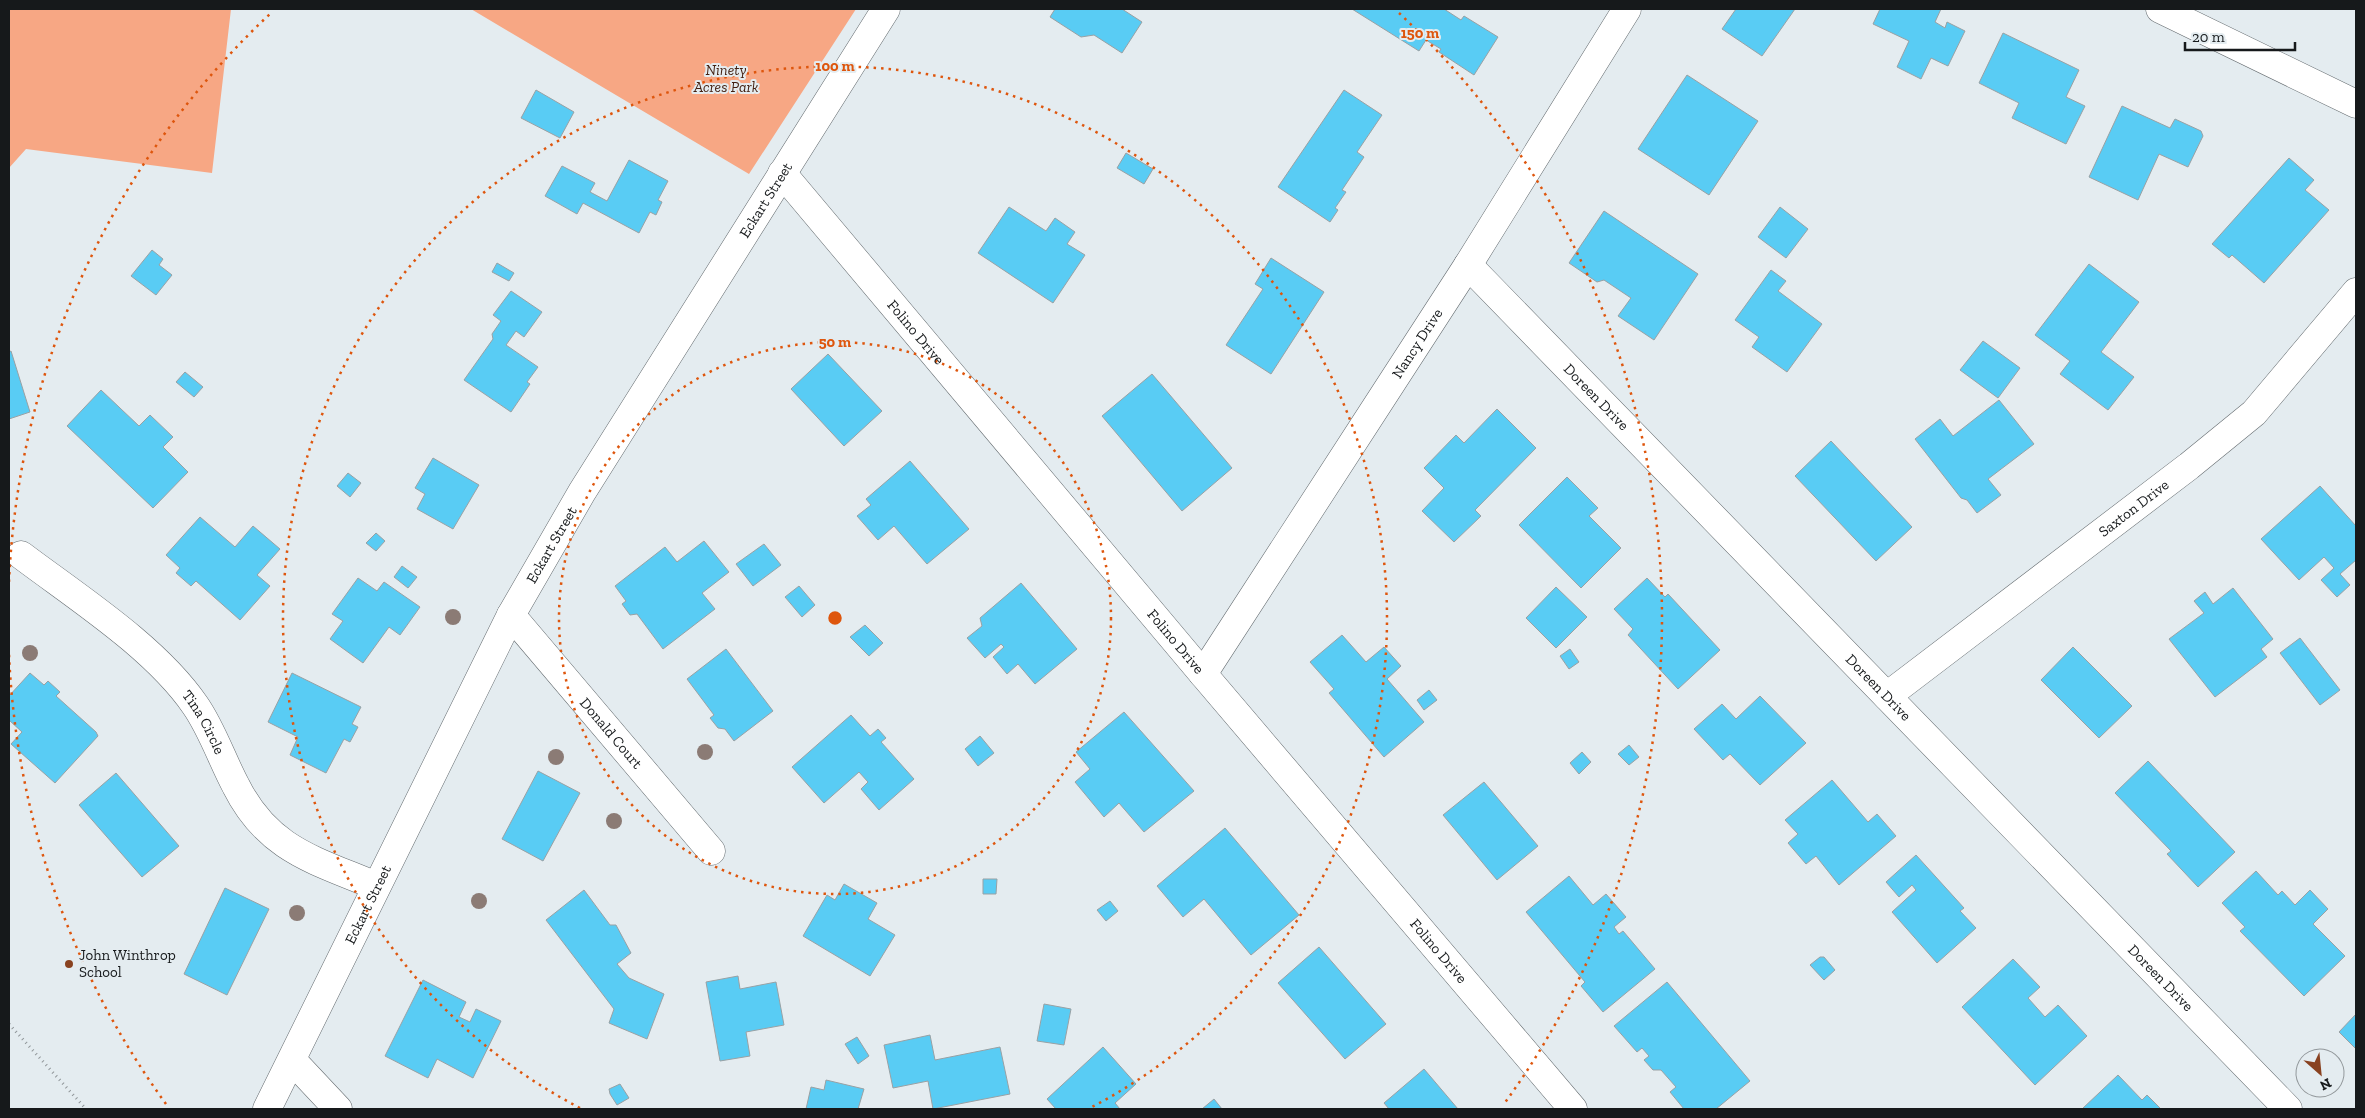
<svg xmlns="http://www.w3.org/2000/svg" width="2365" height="1118" viewBox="0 0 2365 1118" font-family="'Zilla Slab',serif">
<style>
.green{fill:#f7a784}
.building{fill:#59ccf4;stroke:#99a1a4}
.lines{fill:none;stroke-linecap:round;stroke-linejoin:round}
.street-casing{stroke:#646b6f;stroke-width:29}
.secondary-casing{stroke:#646b6f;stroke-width:29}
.path{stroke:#91979a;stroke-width:3;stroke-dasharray:1 4;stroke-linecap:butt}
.street{stroke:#fff;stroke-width:28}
.secondary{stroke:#fff;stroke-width:28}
.tree{fill:#8b7b75}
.ring{fill:none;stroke:#de560d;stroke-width:2.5;stroke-dasharray:2.5 5}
.poi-dot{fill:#894220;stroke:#e4ecf0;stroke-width:2}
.labels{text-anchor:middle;stroke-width:4;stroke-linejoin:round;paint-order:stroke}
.park-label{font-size:15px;font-style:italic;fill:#421f10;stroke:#e4ecf0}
.street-label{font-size:15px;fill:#16191b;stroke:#e4ecf0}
.poi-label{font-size:15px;fill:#16191b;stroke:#e4ecf0;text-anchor:start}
.centre{fill:#de560d;stroke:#e4ecf0;stroke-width:2.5}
.ring-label{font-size:15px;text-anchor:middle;font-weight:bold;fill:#de560d;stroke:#e4ecf0;stroke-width:4;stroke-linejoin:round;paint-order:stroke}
</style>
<rect width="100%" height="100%" fill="#e4ecf0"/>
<path class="green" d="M9 9H231L212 173 26 149 9 168Z
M471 9H856L749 174Z"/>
<path class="building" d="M1055 9H1122L1142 22 1122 53 1094 35 1081 37 1050 17Z
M1352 9H1444L1461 20 1464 16 1498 37 1474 75 1439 52 1441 49 1426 40 1419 51Z
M1736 9H1795L1762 56 1722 29Z
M1880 9H1941L1935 22 1945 28 1947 22 1965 31 1948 66 1931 58 1921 79 1897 67 1909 41 1873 24Z
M2003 33 2079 70 2066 97 2085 106 2066 144 2012 118 2019 103 1979 83Z
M1687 75 1758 121 1709 195 1638 149Z
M536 90 574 112 560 138 521 118Z
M1344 90 1382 115 1357 152 1364 157 1342 190 1346 192 1335 208 1338 210 1330 222 1278 187Z
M2122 106 2170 128 2175 119 2201 131 2203 136 2188 167 2159 154 2138 200 2089 177Z
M1126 153 1153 169 1144 184 1117 168Z
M2289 158 2314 180 2305 190 2329 210 2264 283 2232 255 2229 258 2212 244Z
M629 160 668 181 658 200 662 202 656 215 650 212 639 233 583 203 577 214 545 196 562 166 595 183 590 192 607 201Z
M1009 207 1046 231 1055 218 1075 232 1067 244 1085 255 1053 303 978 253Z
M1780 207 1808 229 1786 258 1758 237Z
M1604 211 1698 274 1654 340 1618 316 1631 298 1604 280 1597 282 1569 263Z
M152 250 163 259 159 265 172 275 156 295 131 276Z
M1271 258 1324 292 1271 374 1226 345 1263 289 1255 284Z
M497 263 514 273 509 281 492 272Z
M2089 264 2139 302 2101 352 2134 377 2108 410 2060 374 2070 361 2035 335Z
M1771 270 1786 281 1778 291 1822 324 1787 372 1752 347 1759 337 1735 320Z
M511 291 542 312 524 337 516 331 506 345 538 367 527 382 530 384 511 412 464 380 493 339 492 334 501 321 493 315Z
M1983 341 2020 368 1998 398 1960 370Z
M11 351 30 412 9 419V352Z
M828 354 882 411 844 446 791 389Z
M185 372 203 387 194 397 176 382Z
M1152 374 1232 468 1182 511 1102 416Z
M101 390 139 426 150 415 173 437 163 447 188 472 153 508 67 426Z
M1999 400 2034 444 1988 479 2001 495 1977 513 1967 500 1961 498 1915 439 1940 419 1953 436Z
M1497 409 1536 448 1475 510 1481 516 1454 542 1422 511 1444 488 1424 468 1456 435 1464 443Z
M1831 441 1912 527 1876 561 1795 476Z
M433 458 479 485 453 529 417 509 425 494 415 488Z
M910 461 969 529 927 564 894 526 878 540 857 516 871 505 866 499Z
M348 473 361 483 350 497 337 486Z
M1567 477 1598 508 1589 516 1621 548 1581 588 1519 525Z
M2320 486 2356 526V560L2340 574 2350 585 2337 597 2321 580 2334 568 2324 557 2299 580 2261 539Z
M200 517 235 547 253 526 280 549 257 575 270 586 240 620 196 581 191 586 176 573 180 568 166 555Z
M376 533 385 541 376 551 366 543Z
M704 541 729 572 702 593 715 609 663 649 637 614 630 615 622 604 626 601 615 586 665 547 677 562Z
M764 544 781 565 753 586 736 564Z
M402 566 417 577 408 588 394 577Z
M358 578 377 591 384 582 420 607 400 635 389 627 363 663 330 639 343 621 332 614Z
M1647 578 1665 597 1668 594 1720 650 1678 689 1628 635 1633 629 1614 609Z
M1021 583 1077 649 1035 684 1018 664 1007 674 993 657 1004 647 1001 644 985 658 967 638 982 626 980 618Z
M799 586 815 605 802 617 785 597Z
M1556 587 1587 617 1556 648 1526 618Z
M2233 588 2273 639 2261 649 2267 657 2215 697 2169 639 2204 613 2194 601 2205 592 2213 604Z
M865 625 883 643 869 656 850 637Z
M1342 635 1366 662 1384 647 1401 666 1387 679 1424 722 1384 757 1329 693 1334 689 1310 662Z
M2300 638 2340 690 2320 705 2280 653Z
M2073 647 2132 706 2099 738 2041 680Z
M726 649 773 711 734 741 725 729 718 728 710 718 714 715 687 679Z
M1570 649 1579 662 1569 669 1560 656Z
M30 673 44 685 48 681 60 692 56 696 96 732 98 736 55 783 11 744 22 732 9 720V696Z
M292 673 361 707 352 724 358 727 350 742 344 739 326 773 290 755 298 737 268 722Z
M1429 690 1437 700 1424 710 1417 700Z
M1760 696 1806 743 1760 785 1730 754 1723 760 1694 729 1722 704 1736 719Z
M1124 712 1194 791 1144 832 1119 803 1104 817 1075 782 1090 769 1076 752Z
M851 715 870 736 878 729 886 738 881 742 914 779 879 810 861 789 868 782 859 772 824 803 792 767Z
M980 736 994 753 978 766 965 749Z
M1629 745 1639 757 1629 765 1618 754Z
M1582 752 1591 762 1579 774 1570 763Z
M2148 761 2235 852 2198 887 2167 854 2171 851 2115 793Z
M538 771 580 793 543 861 502 839Z
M116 773 179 846 142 877 79 805Z
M1832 780 1868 822 1877 814 1896 836 1839 885 1816 856 1806 864 1788 843 1798 834 1785 820Z
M1484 782 1538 846 1497 880 1443 815Z
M1225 828 1299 915 1251 955 1204 899 1183 917 1157 886Z
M1916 855 1964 908 1960 911 1976 928 1937 963 1892 912 1916 890 1912 885 1899 897 1886 882Z
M2256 871 2278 895 2282 891 2295 905 2310 890 2328 909 2313 924 2345 956 2304 996 2240 931 2245 927 2222 903Z
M1569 876 1593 905 1606 894 1626 917 1614 927 1619 934 1623 931 1655 969 1603 1012 1581 986 1585 982 1526 912Z
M983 879H997L996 894H983Z
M844 884 877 903 868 919 895 935 870 976 803 936 827 895 835 900Z
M225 888 269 909 227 995 184 974Z
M584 890 610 925H616L631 953 617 964 629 978 664 994 647 1039 609 1023 614 1009 546 920Z
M1110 901 1118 911 1106 921 1097 910Z
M1319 947 1386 1024 1345 1059 1278 983Z
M1820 957H1824L1835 970 1824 980 1810 965Z
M2013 959 2040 987 2028 998 2045 1017 2058 1005 2087 1036 2035 1085 1962 1007Z
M738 976 740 989 776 982 784 1025 746 1032 750 1056 720 1061 706 982Z
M423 980 466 1002 459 1017 470 1022 476 1009 501 1021 473 1078 437 1059 428 1078 385 1056Z
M1667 982 1750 1081 1716 1109H1684L1670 1092 1676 1087 1661 1070H1653L1644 1060 1649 1056 1642 1048 1637 1052 1614 1026Z
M1044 1004 1071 1009 1064 1045 1037 1041Z
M2356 1014V1049L2339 1032Z
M930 1035 935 1060 1000 1047 1010 1094 933 1109 928 1081 893 1088 884 1045Z
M857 1037 869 1056 858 1064 845 1044Z
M1103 1047 1136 1084 1115 1103 1120 1109H1056L1047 1099Z
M1424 1069 1458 1109H1389L1384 1103Z
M2118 1075 2142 1100 2147 1095 2161 1109H2082Z
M826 1080 864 1089 858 1109H806L811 1087 824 1090Z
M620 1084 629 1098 617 1105 610 1094 609 1089Z
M1214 1099 1222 1109H1202Z"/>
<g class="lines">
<g class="street-casing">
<g id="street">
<path d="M2160 9 2356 104"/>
<path id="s1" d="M782 173 1203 674 1573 1109"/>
<path id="s2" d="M1468 265 2288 1109"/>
<path id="s3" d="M21 555C78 598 155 647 195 705 212 729 222 760 236 786 268 850 315 860 376 886"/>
<path id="s4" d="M511 615 711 851"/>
<path id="s5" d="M1203 674 1468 265 1627 9"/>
<path id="s6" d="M1887 696 2189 466 2254 413 2356 292"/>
<path d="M292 1060 338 1109"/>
</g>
</g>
<g class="secondary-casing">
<g id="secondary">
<path id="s7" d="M267 1109 511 615 582 492 886 9"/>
</g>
</g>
<path class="path" d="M9 1024 86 1109"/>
<use href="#street" class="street"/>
<use href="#secondary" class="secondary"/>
</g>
<g class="tree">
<circle cx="453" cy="617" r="8"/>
<circle cx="30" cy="653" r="8"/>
<circle cx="705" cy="752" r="8"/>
<circle cx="556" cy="757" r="8"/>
<circle cx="614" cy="821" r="8"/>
<circle cx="479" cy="901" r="8"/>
<circle cx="297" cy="913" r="8"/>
</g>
<g class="ring">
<circle cx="835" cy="618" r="276"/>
<path d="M580 1108A552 552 0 1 1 1090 1108"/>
<path d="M166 1104A827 827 0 0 1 9 654M9 582A827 827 0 0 1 271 13M1399 13A827 827 0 0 1 1504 1104"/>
</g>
<circle class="poi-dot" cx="69" cy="964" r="5"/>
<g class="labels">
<g class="park-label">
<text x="726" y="75">Ninety<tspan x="726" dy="17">Acres Park</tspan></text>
</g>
<g class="street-label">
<text dy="5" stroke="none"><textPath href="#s7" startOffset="1038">Eckart Street</textPath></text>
<text dy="5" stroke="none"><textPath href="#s1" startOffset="208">Folino Drive</textPath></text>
<text dy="5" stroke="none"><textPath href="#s5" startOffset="394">Nancy Drive</textPath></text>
<text dy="5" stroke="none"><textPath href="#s2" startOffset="184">Doreen Drive</textPath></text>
<text dy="5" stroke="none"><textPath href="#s6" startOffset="310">Saxton Drive</textPath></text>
<text dy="5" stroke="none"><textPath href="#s7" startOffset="632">Eckart Street</textPath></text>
<text dy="5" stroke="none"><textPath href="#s1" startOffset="612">Folino Drive</textPath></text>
<text dy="5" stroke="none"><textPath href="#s2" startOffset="589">Doreen Drive</textPath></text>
<text dy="5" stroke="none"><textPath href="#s3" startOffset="250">Tina Circle</textPath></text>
<text dy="5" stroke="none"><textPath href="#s4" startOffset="155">Donald Court</textPath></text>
<text dy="5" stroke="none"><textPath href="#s7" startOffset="228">Eckart Street</textPath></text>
<text dy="5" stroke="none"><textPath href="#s1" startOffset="1018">Folino Drive</textPath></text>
<text dy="5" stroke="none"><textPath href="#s2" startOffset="994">Doreen Drive</textPath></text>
</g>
<g class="poi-label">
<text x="79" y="960">John Winthrop<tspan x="79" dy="17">School</tspan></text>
</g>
</g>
<circle cx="835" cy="618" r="8" class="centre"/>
<g class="ring-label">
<text x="1420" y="38">150 m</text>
<text x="835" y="71">100 m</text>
<text x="835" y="347">50 m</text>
</g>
<rect width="2365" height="1118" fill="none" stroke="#16191b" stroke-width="20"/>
<g transform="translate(2320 1073) rotate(153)"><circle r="24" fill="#e4ecf0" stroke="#92989b"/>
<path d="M0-4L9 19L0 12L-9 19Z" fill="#894220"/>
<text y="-8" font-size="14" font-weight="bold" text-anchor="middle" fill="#16191b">N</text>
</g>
<path d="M2185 42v8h110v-8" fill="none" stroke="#16191b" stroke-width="2.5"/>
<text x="2192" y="42" font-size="15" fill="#16191b" stroke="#e4ecf0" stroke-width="4" paint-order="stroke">20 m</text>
</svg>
